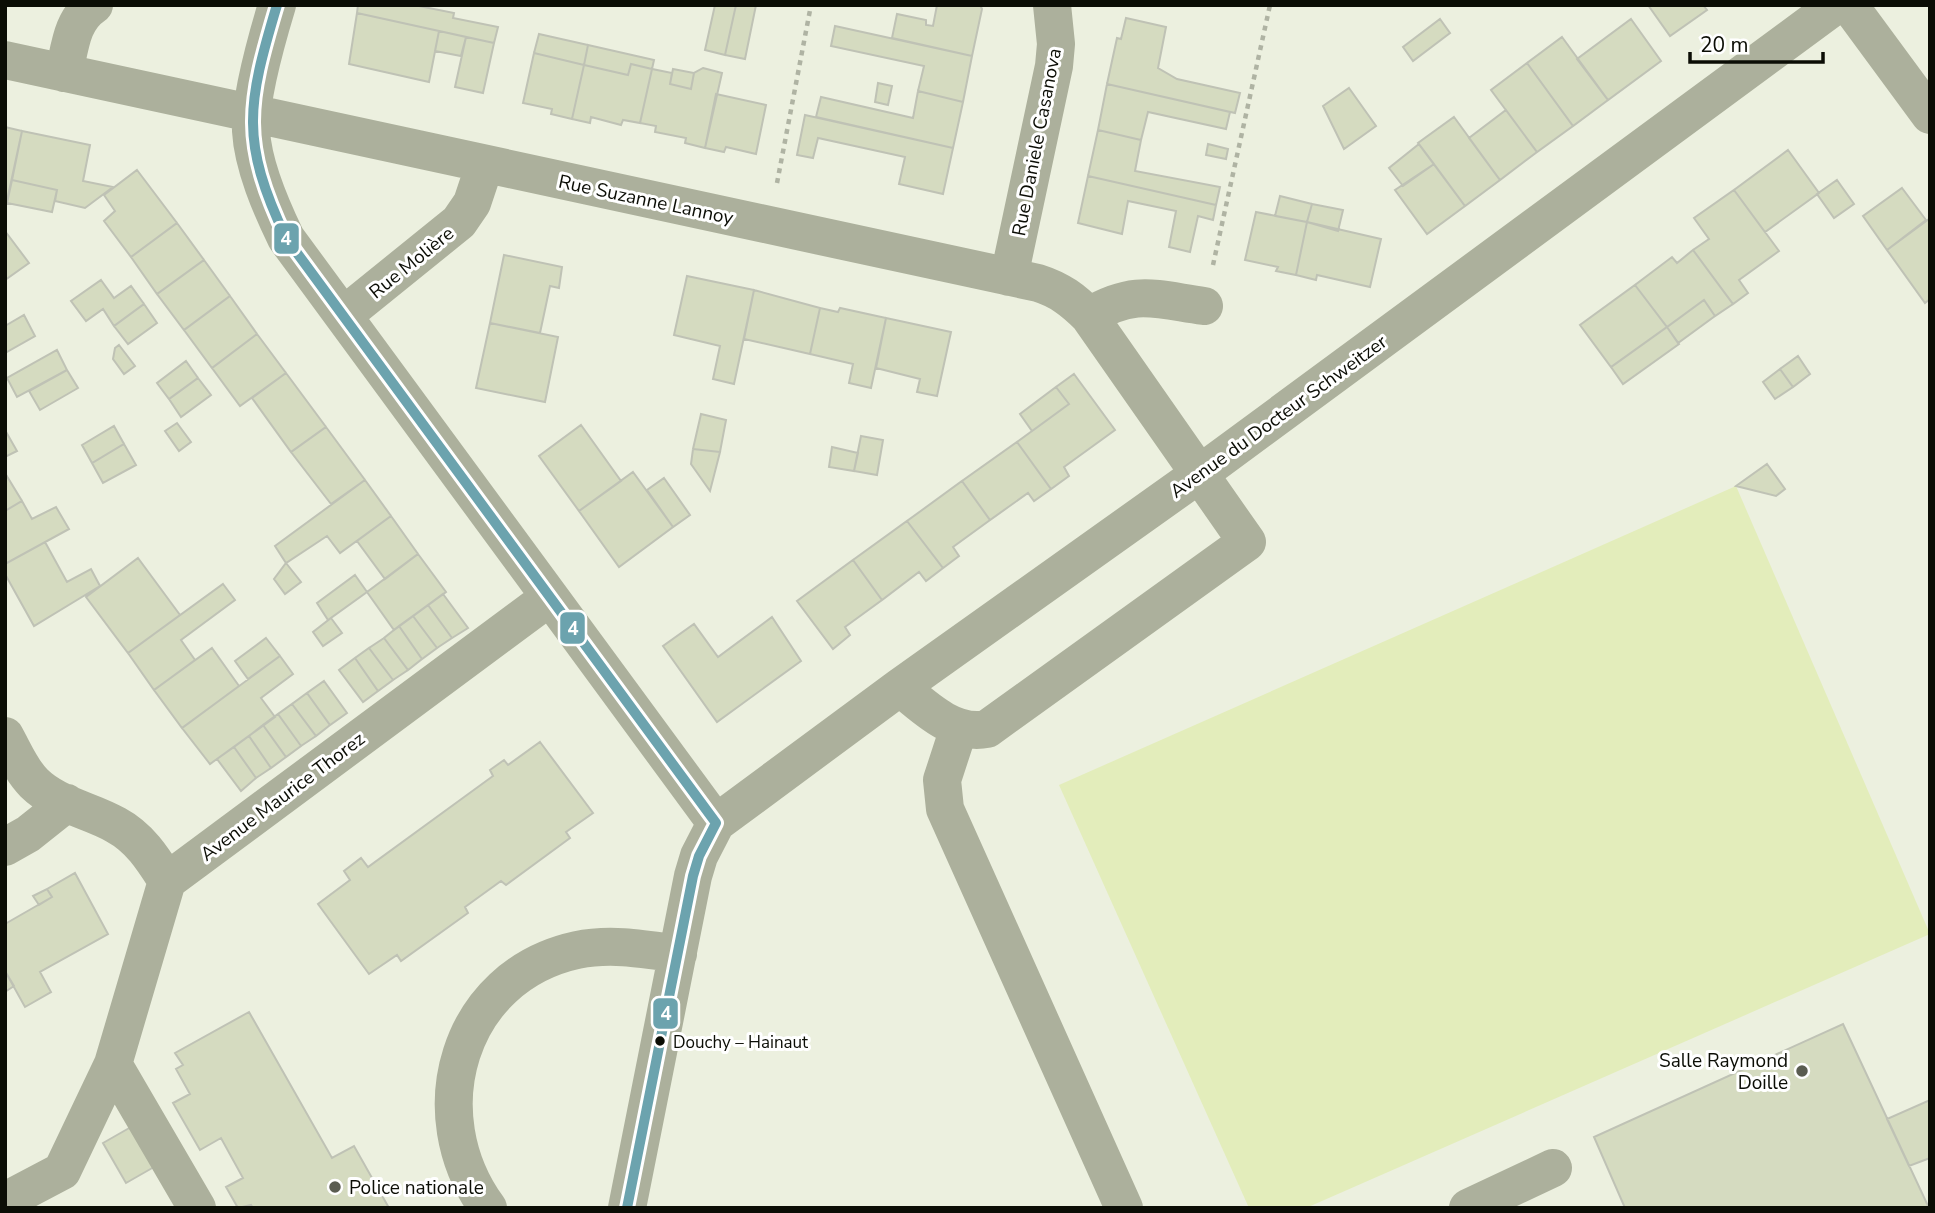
<svg xmlns="http://www.w3.org/2000/svg" width="1935" height="1213" viewBox="0 0 1935 1213" font-family="'Nunito Sans',sans-serif">
<style>
.green{fill:#e3edbb}
.building{fill:#d5dbc0;stroke:#bfc2b5;stroke-width:2}
.lines{fill:none;stroke-linecap:round;stroke-linejoin:round}
.path{stroke:#afb3a3;stroke-width:4.5;stroke-dasharray:5 5;stroke-linecap:butt}
.minor{stroke:#acb09c;stroke-width:38}
.bus-1-casing{stroke:#fff;stroke-width:16}
.bus-1{stroke:#6ca3ae;stroke-width:10}
.bus-dot{fill:#0b0d05;stroke:#fff;stroke-width:2.5}
.poi-dot{fill:#5a5c51;stroke:#fff;stroke-width:2.5}
.labels{text-anchor:middle;stroke-width:6;stroke-linejoin:round;paint-order:stroke}
.bus-label{font-size:17px;fill:#0b0d05;stroke:#fff;text-anchor:start}
.street-label{font-size:19px;fill:#0b0d05;stroke:#fff}
.poi-label{font-size:19px;fill:#0b0d05;stroke:#fff;text-anchor:end}
.line-badge{stroke:#fff;stroke-width:2.5}
.badge-label{font-size:19px;text-anchor:middle;font-weight:bold;fill:#fff}
</style>
<rect width="100%" height="100%" fill="#ecf0df"/>
<path class="green" d="M1736 486 1930 934 1306 1208H1249L1059 785Z"/>
<path class="building" d="M358 5H414L454 13 453 18 498 27 494 43 357 13Z
M715 5H736L725 55 705 50Z
M736 5H756L745 59 725 55Z
M937 5H980L982 9 972 56 892 38 897 14 926 20V25L933 26Z
M1648 5H1703L1707 10 1670 36Z
M357 13 439 31 429 82 349 64Z
M1126 18 1166 27 1158 68 1177 79 1240 93 1235 113 1107 84 1117 38 1121 39Z
M1440 19 1450 33 1413 61 1403 47Z
M1631 19 1661 61 1608 100 1577 59Z
M835 26 972 56 963 102 918 91 924 66 831 46Z
M439 31 466 37 461 56 435 51Z
M539 34 588 45 584 65 534 53Z
M466 37 494 43 483 93 455 87Z
M1562 37 1608 100 1573 126 1527 63Z
M588 45 654 60 652 69 631 64 628 75 584 65Z
M534 53 584 65 572 119 551 114 552 109 523 103Z
M1527 63 1573 126 1537 152 1491 90Z
M631 64 652 69 640 123 623 120 621 125 591 117 590 123 572 119 584 65 628 75Z
M703 68 722 73 705 148 685 143 686 138 655 132 656 126 640 123 652 69 672 73 670 84 691 89 694 73Z
M673 69 694 73 691 89 670 84Z
M878 83 892 86 888 105 875 102Z
M1107 84 1230 112 1226 129 1148 112 1141 140 1098 130Z
M1349 88 1376 126 1344 149 1323 106Z
M918 91 963 102 953 148 816 117 821 97 913 118Z
M716 94 766 105 756 154 726 147 724 152 705 148Z
M1506 110 1537 152 1500 180 1469 138Z
M805 115 953 148 943 194 899 184 905 157 818 138 813 158 797 155Z
M1454 117 1500 180 1465 206 1418 143Z
M5 127 22 131 5 210Z
M1098 130 1141 140 1135 171 1220 187 1216 205 1088 176Z
M22 131 90 145 83 181 113 187 85 208 55 201 57 190 12 180Z
M1208 144 1228 149 1226 159 1206 155Z
M1419 144 1434 164 1403 186 1389 168Z
M1788 150 1819 193 1765 232 1734 190Z
M1434 164 1465 206 1427 234 1395 190Z
M137 170 177 223 131 257 104 221 115 211 104 195Z
M1088 176 1216 205 1213 220 1198 216 1190 252 1169 247 1176 211 1128 201 1122 234 1078 223Z
M12 180 57 190 52 212 7 203Z
M1837 180 1854 204 1834 218 1817 194Z
M1902 188 1926 220 1887 250 1863 216Z
M1734 190 1779 251 1739 280 1748 293 1733 304 1693 250 1709 239 1694 218Z
M1280 196 1312 204 1307 222 1275 216Z
M1312 204 1343 210 1338 231 1307 222Z
M1256 212 1307 222 1296 275 1276 271 1278 267 1245 260Z
M1929 219 1930 299 1925 303 1887 250Z
M1307 222 1381 239 1370 287 1317 275 1316 280 1296 275Z
M177 223 204 260 157 294 131 257Z
M5 231 29 263 5 280Z
M1693 250 1733 304 1715 316 1704 300 1667 327 1635 285 1672 257 1677 263Z
M504 255 562 267 559 288 550 286 540 333 490 323Z
M204 260 230 296 184 330 157 294Z
M687 276 754 290 734 384 713 379 720 346 674 335Z
M101 280 114 298 131 286 144 304 114 326 103 309 86 321 71 301Z
M1635 285 1667 327 1611 367 1580 325Z
M754 290 820 308 810 354 744 339Z
M230 296 257 334 212 368 184 330Z
M1704 300 1715 316 1678 343 1667 327Z
M144 304 157 323 128 344 114 326Z
M820 308 838 312 840 308 886 318 871 388 849 383 853 364 810 354Z
M24 315 35 336 5 353V326Z
M886 318 951 332 937 396 917 392 920 379 876 368Z
M490 323 558 337 545 402 476 388Z
M1667 327 1679 344 1623 384 1611 367Z
M257 334 286 373 240 406 212 368Z
M119 345 135 366 124 374 113 359 115 348Z
M57 350 67 370 17 397 7 378Z
M1798 356 1810 374 1793 387 1780 369Z
M186 361 198 378 169 399 157 383Z
M1780 369 1793 387 1775 399 1763 382Z
M67 370 78 388 40 410 29 391Z
M286 373 326 427 291 452 252 398Z
M1074 374 1115 430 1064 467 1069 476 1051 489 1017 442 1069 404 1056 387Z
M198 378 211 395 181 417 169 399Z
M1056 387 1069 404 1032 431 1020 414Z
M701 414 726 420 720 452 693 449Z
M177 423 191 442 179 451 165 431Z
M581 425 621 481 579 511 539 456Z
M114 426 124 444 92 463 82 445Z
M326 427 365 480 331 504 291 452Z
M5 430 17 451 5 457Z
M861 436 883 440 877 475 854 471Z
M1017 442 1051 489 1034 501 1028 493 990 520 962 481Z
M124 444 136 465 103 483 92 463Z
M832 447 858 453 854 471 829 467Z
M693 449 720 452 710 491 691 464Z
M1767 464 1785 489 1776 496 1736 486Z
M633 472 673 527 619 567 579 511Z
M5 473 22 501 5 511Z
M664 478 690 515 673 527 647 490Z
M365 480 391 516 340 553 327 536 286 563 275 546Z
M962 481 990 520 953 547 959 556 943 568 907 521Z
M22 501 32 519 56 507 69 529 5 564V511Z
M391 516 418 554 385 579 357 541Z
M907 521 943 568 926 581 919 572 882 600 853 560Z
M45 542 67 582 91 569 100 586 34 626 5 574V564Z
M418 554 446 592 394 630 367 592Z
M138 558 180 615 128 653 86 597Z
M853 560 882 600 845 627 850 635 833 649 797 601Z
M286 563 301 582 285 594 274 579Z
M355 575 367 592 328 620 317 603Z
M223 584 235 600 181 640 195 660 154 690 128 653Z
M443 594 468 628 452 638 428 605Z
M428 605 452 638 437 648 413 616Z
M413 616 437 648 422 659 399 626Z
M772 617 801 661 717 722 663 646 694 624 718 657Z
M331 618 342 633 323 646 313 632Z
M399 626 422 659 408 670 384 638Z
M266 638 280 656 248 679 235 661Z
M384 638 408 670 393 680 369 648Z
M212 648 239 686 182 728 154 690Z
M369 648 393 680 378 691 355 658Z
M280 656 293 674 261 698 275 717 210 764 182 728Z
M355 658 378 691 363 702 339 670Z
M324 681 347 713 330 725 307 693Z
M307 693 330 725 316 736 292 704Z
M292 704 316 736 301 746 278 714Z
M278 714 301 746 286 757 263 725Z
M263 725 286 757 271 768 249 736Z
M249 736 271 768 256 778 234 747Z
M540 742 593 813 566 832 570 838 506 885 501 881 465 907 468 913 401 961 397 955 369 974 318 904 350 880 344 871 361 858 368 867 493 776 490 770 504 760 508 765Z
M234 747 256 778 241 791 217 759Z
M75 873 108 934 40 972 51 992 25 1007 5 971V924L52 897 47 889Z
M47 889 52 897 39 905 33 896Z
M5 971 14 986 5 992Z
M249 1012 332 1158 354 1146 389 1208H253L251 1205 238 1208 226 1187 243 1178 221 1138 200 1150 173 1103 190 1094 176 1069 183 1065 175 1053Z
M1843 1024 1929 1208H1625L1594 1137Z
M1930 1100V1158L1909 1166 1887 1119Z
M131 1127 154 1167 126 1183 103 1143Z"/>
<g class="lines">
<path class="path" d="M777 183 811 5
M1213 265 1270 5"/>
<path class="minor" d="M277 5C267 38 250 98 251 131 253 166 271 207 286 238L716 823
M1849 5 1930 115
M5 60 1038 283C1060 290 1073 300 1089 316L1247 542 987 729C953 736 924 707 900 687
M64 73C70 48 71 20 94 5
M1009 277 1054 66 1056 44 1052 5
M344 315 459 222 472 203 485 164
M1089 316C1135 289 1154 299 1204 306
M959 728 942 780 945 809 1124 1208
M5 736C14 752 21 770 34 783 56 805 90 810 116 825 140 838 153 859 167 881
M5 847 28 834 67 803
M113 1064 167 881 550 597
M5 1201 62 1171 113 1064 197 1208
M488 1208C419 1114 457 976 577 950 611 943 644 949 678 954
M627 1208 693 876 699 856 716 823 900 687 1198 475 1836 5
M1468 1208 1553 1168"/>
<g class="bus-1-casing">
<path id="bus-1" d="M277 5C247 105 240 141 286 238L716 823
M627 1208 693 876 699 856 716 823"/>
</g>
<use href="#bus-1" class="bus-1"/>
</g>
<circle class="bus-dot" cx="660" cy="1041" r="6"/>
<g class="poi-dot">
<circle cx="1802" cy="1071" r="7"/>
<circle cx="335" cy="1187" r="7"/>
</g>
<g class="labels">
<g class="bus-label">
<text x="673" y="1048">Douchy – Hainaut</text>
</g>
<g class="street-label">
<text transform="translate(1036 142) rotate(-79)" y="7">Rue Daniele Casanova</text>
<text transform="translate(646 199) rotate(12)" y="7">Rue Suzanne Lannoy</text>
<text transform="translate(411 262) rotate(-39)" y="7">Rue Molière</text>
<text transform="translate(1278 416) rotate(-36)" y="7">Avenue du Docteur Schweitzer</text>
<text transform="translate(282 796) rotate(-37)" y="7">Avenue Maurice Thorez</text>
</g>
<g class="poi-label">
<text x="1788" y="1067">Salle Raymond<tspan x="1788" dy="22">Doille</tspan></text>
<text x="349" y="1194" text-anchor="start">Police nationale</text>
</g>
</g>
<g class="line-badge">
<rect x="273" y="222" width="27" height="33" rx="7" fill="#6ca3ae"/>
<rect x="559" y="611" width="27" height="34" rx="7" fill="#6ca3ae"/>
<rect x="652" y="997" width="27" height="33" rx="7" fill="#6ca3ae"/>
</g>
<g class="badge-label">
<text x="286" y="245">4</text>
<text x="573" y="635">4</text>
<text x="666" y="1020">4</text>
</g>
<rect width="1935" height="1213" fill="none" stroke="#0b0d05" stroke-width="14"/>
<path d="M1690 52v10h133v-10" fill="none" stroke="#0b0d05" stroke-width="3.5"/>
<text x="1700" y="52" font-size="21" fill="#0b0d05" stroke="#ffffff" stroke-width="5" paint-order="stroke">20 m</text>
</svg>
